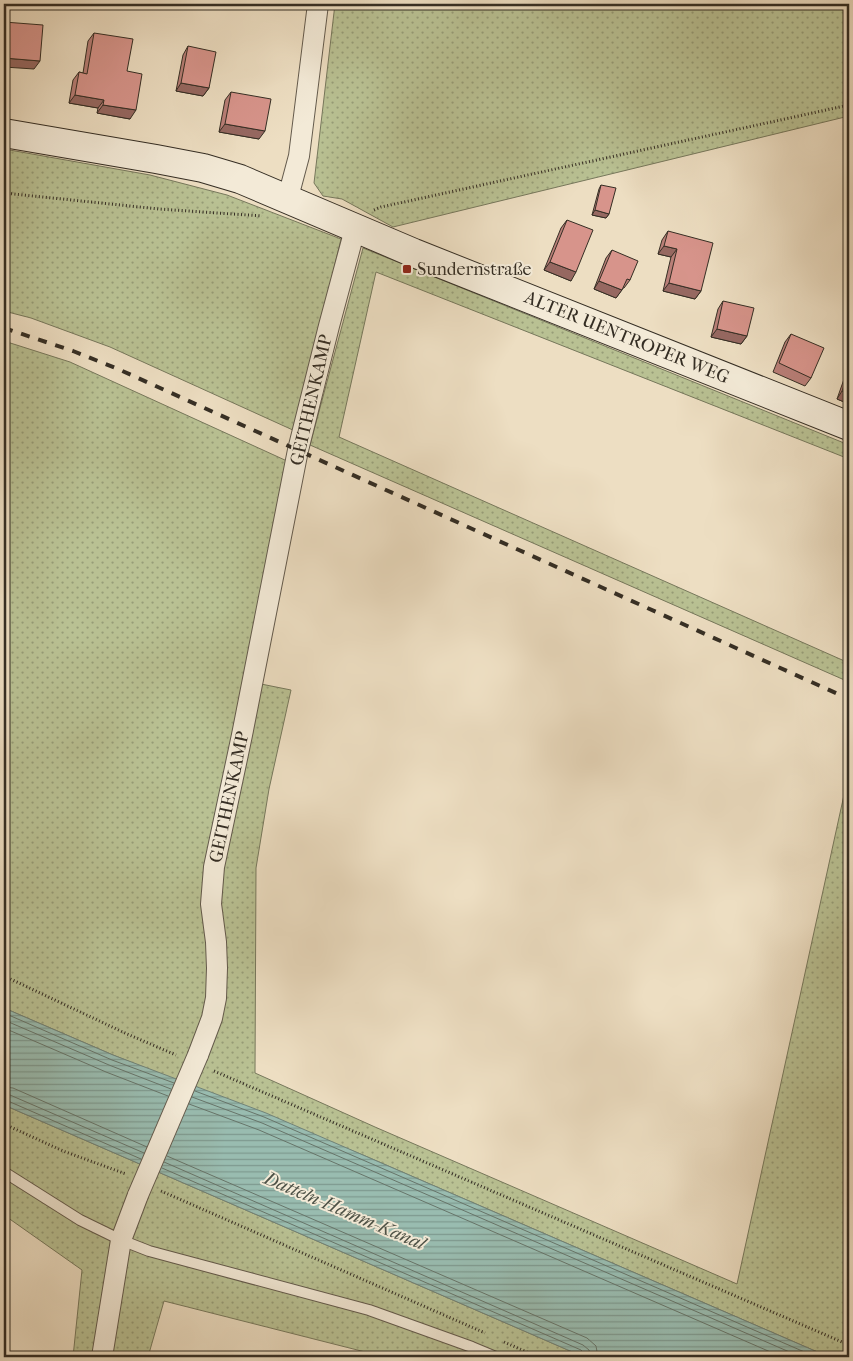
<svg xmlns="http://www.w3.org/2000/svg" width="853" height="1361" viewBox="0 0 853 1361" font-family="'IM FELL French Canon',serif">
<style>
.grass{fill:url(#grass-dots);stroke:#77785c}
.water{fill:url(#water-rules);stroke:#718378}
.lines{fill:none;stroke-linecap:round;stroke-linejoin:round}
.shore{stroke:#67756a;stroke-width:1}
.lane-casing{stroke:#635a4c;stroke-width:12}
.street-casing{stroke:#635a4c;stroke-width:22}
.secondary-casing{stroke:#352e24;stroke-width:30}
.path{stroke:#352e24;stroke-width:3;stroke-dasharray:1 2.5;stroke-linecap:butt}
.lane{stroke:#f3ead7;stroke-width:10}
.street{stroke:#f3ead7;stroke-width:20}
.secondary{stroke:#f3ead7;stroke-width:28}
.rail{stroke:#352e24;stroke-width:4;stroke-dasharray:9 9;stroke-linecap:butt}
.street-bridge-casing{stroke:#635a4c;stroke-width:22;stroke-linecap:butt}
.street-bridge{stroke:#f3ead7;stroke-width:20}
.wall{fill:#b97f78;stroke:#352e24}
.shaded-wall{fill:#966861;stroke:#352e24}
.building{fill:#d7948b;stroke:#352e24}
.poi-dot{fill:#8f2418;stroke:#f3ead7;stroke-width:2}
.labels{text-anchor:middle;stroke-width:4;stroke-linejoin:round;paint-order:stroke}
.poi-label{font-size:18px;fill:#352e24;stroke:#f3ead7;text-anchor:start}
.street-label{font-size:18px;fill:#352e24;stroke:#f3ead7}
.water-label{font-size:19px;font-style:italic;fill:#4e5247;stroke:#f3ead7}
</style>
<defs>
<pattern id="grass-dots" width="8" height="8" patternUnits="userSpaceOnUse" patternTransform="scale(1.25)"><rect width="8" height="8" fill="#b9c193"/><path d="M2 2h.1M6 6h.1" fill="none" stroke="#979d78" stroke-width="1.8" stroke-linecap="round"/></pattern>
<pattern id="water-rules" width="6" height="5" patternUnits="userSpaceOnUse" patternTransform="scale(1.25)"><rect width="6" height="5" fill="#99bcb0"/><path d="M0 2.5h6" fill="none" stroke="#7e998f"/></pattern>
</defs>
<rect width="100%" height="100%" fill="#eddec2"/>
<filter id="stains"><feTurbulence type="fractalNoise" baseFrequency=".004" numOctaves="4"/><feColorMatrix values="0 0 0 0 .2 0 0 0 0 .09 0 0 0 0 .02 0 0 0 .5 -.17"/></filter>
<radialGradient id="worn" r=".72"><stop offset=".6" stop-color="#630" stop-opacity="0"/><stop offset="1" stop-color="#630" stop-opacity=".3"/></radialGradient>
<path class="grass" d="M335 4H849V116L393 227 342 199 323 196 314 183Z
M4 149 150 175 227 195 341 239 295 431 110 347 31 318 4 311Z
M363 248 849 445V459L376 272 339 437 849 663V682L310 445Z
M4 341 70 362 287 461 251 682 291 690 269 789 256 868 255 1073 375 1127 737 1284 849 772V1357H829L363 1155 113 1055 4 1008Z
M4 1105 584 1357H385L164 1301 148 1357H73L82 1270 4 1215Z"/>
<path class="water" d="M4 1008 113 1055 266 1113 829 1357H584L4 1105Z"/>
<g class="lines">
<path class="shore" d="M4 1013 112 1060 174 1083
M4 1020 109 1065 171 1089
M4 1028 106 1072 168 1096
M4 1087 13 1088 147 1147
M195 1091 264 1117 816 1357
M4 1094 10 1095 144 1153
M192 1097 262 1123 801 1357
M4 1101H8L141 1159
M189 1104 259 1130 782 1357
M167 1156 587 1338 596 1346 598 1357
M164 1162 583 1345 589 1350 591 1357
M162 1168 581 1350 584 1353V1357"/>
<g class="lane-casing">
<path id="lane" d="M4 1172 80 1220 121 1240 149 1251 369 1310 472 1347 496 1357"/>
</g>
<g class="street-casing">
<path id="street" d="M287 198 291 186 299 156 318 4
M198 1055 212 1018 216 998 217 968 216 942 211 904 214 867 242 735 298 450 329 326 355 229
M102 1357 121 1240 138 1195"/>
</g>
<g class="secondary-casing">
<path id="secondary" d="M4 133 156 159 203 168 240 179 414 253 849 426"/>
</g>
<path class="path" d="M4 193 159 209 262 216
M374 210 381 207 849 105
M4 976 127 1034 176 1055
M214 1071 849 1345
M4 1124 63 1151 126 1174
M161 1191 485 1333
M504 1342 538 1357"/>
<use href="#lane" class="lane"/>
<use href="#street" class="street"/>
<use href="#secondary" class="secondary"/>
<path class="rail" d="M4 328 73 351 118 369 849 699"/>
<g class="street-bridge-casing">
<path id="street-bridge" d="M138 1195 198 1055"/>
</g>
<use href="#street-bridge" class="street-bridge"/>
</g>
<path class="wall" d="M94 33 127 71 130 119 97 113 98 108 69 103 73 80 79 72 83 73 88 41Z
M188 46 209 88 203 96 176 91 183 55Z
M231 92 259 139 219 132 225 100Z
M601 185 609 214 606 218 592 215 599 189Z
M567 220 571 281 544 270 561 228Z
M668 231 701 291 695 299 663 291 671 257 658 254 662 240Z
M612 250 630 280 624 288H623L616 298 594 289 606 258Z
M723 301 747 336 741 344 711 337 718 309Z
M791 334 811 378 805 386 773 372 785 342Z
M849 365V404L837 399Z"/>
<path class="shaded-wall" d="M4 58 40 61 34 69 4 67Z
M181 83 209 88 203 96 176 91Z
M75 95 104 100 98 108 69 103Z
M103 105 136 110 130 119 97 113Z
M225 124 265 131 259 139 219 132Z
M595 210 609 214 606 218 592 215Z
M664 246 677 249 671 257 658 254Z
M550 262 576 272 571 281 544 270Z
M599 281 622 290 616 298 594 289Z
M669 283 701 291 695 299 663 291Z
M717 329 747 336 741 344 711 337Z
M842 391 849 393V404L837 399Z"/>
<path class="building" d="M4 22 43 25 40 61 4 58Z
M94 33 133 39 127 71 142 74 136 110 103 105 104 100 75 95 79 72 87 74Z
M188 46 216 52 209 88 181 83Z
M231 92 271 99 265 131 225 124Z
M601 185 616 188 609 214 595 210Z
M567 220 593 230 576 272 550 262Z
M668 231 713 243 701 291 669 283 677 249 664 246Z
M612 250 638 261 630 280 627 279 622 290 599 281Z
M723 301 754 308 747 336 717 329Z
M791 334 824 348 811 378 779 363Z
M849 372V393L842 391Z"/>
<rect class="poi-dot" x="402" y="264" width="10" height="10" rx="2.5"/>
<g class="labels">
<g class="poi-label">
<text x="417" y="275">Sundernstraße</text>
</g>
<g class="street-label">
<text transform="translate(627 337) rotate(22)" y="6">ALTER UENTROPER WEG</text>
<text transform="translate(311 400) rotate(-77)" y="6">GEITHENKAMP</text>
<text transform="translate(229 797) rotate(-78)" y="6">GEITHENKAMP</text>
</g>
<g class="water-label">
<text transform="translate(345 1210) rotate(23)" y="7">Datteln-Hamm-Kanal</text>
</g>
</g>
<rect width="853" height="1361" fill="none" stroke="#eddec2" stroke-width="20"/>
<rect x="5" y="5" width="843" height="1351" fill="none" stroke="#352e24" stroke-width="2.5"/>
<rect x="10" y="10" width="833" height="1341" fill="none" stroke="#352e24"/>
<rect width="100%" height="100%" filter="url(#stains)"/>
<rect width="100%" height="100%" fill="url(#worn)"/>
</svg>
